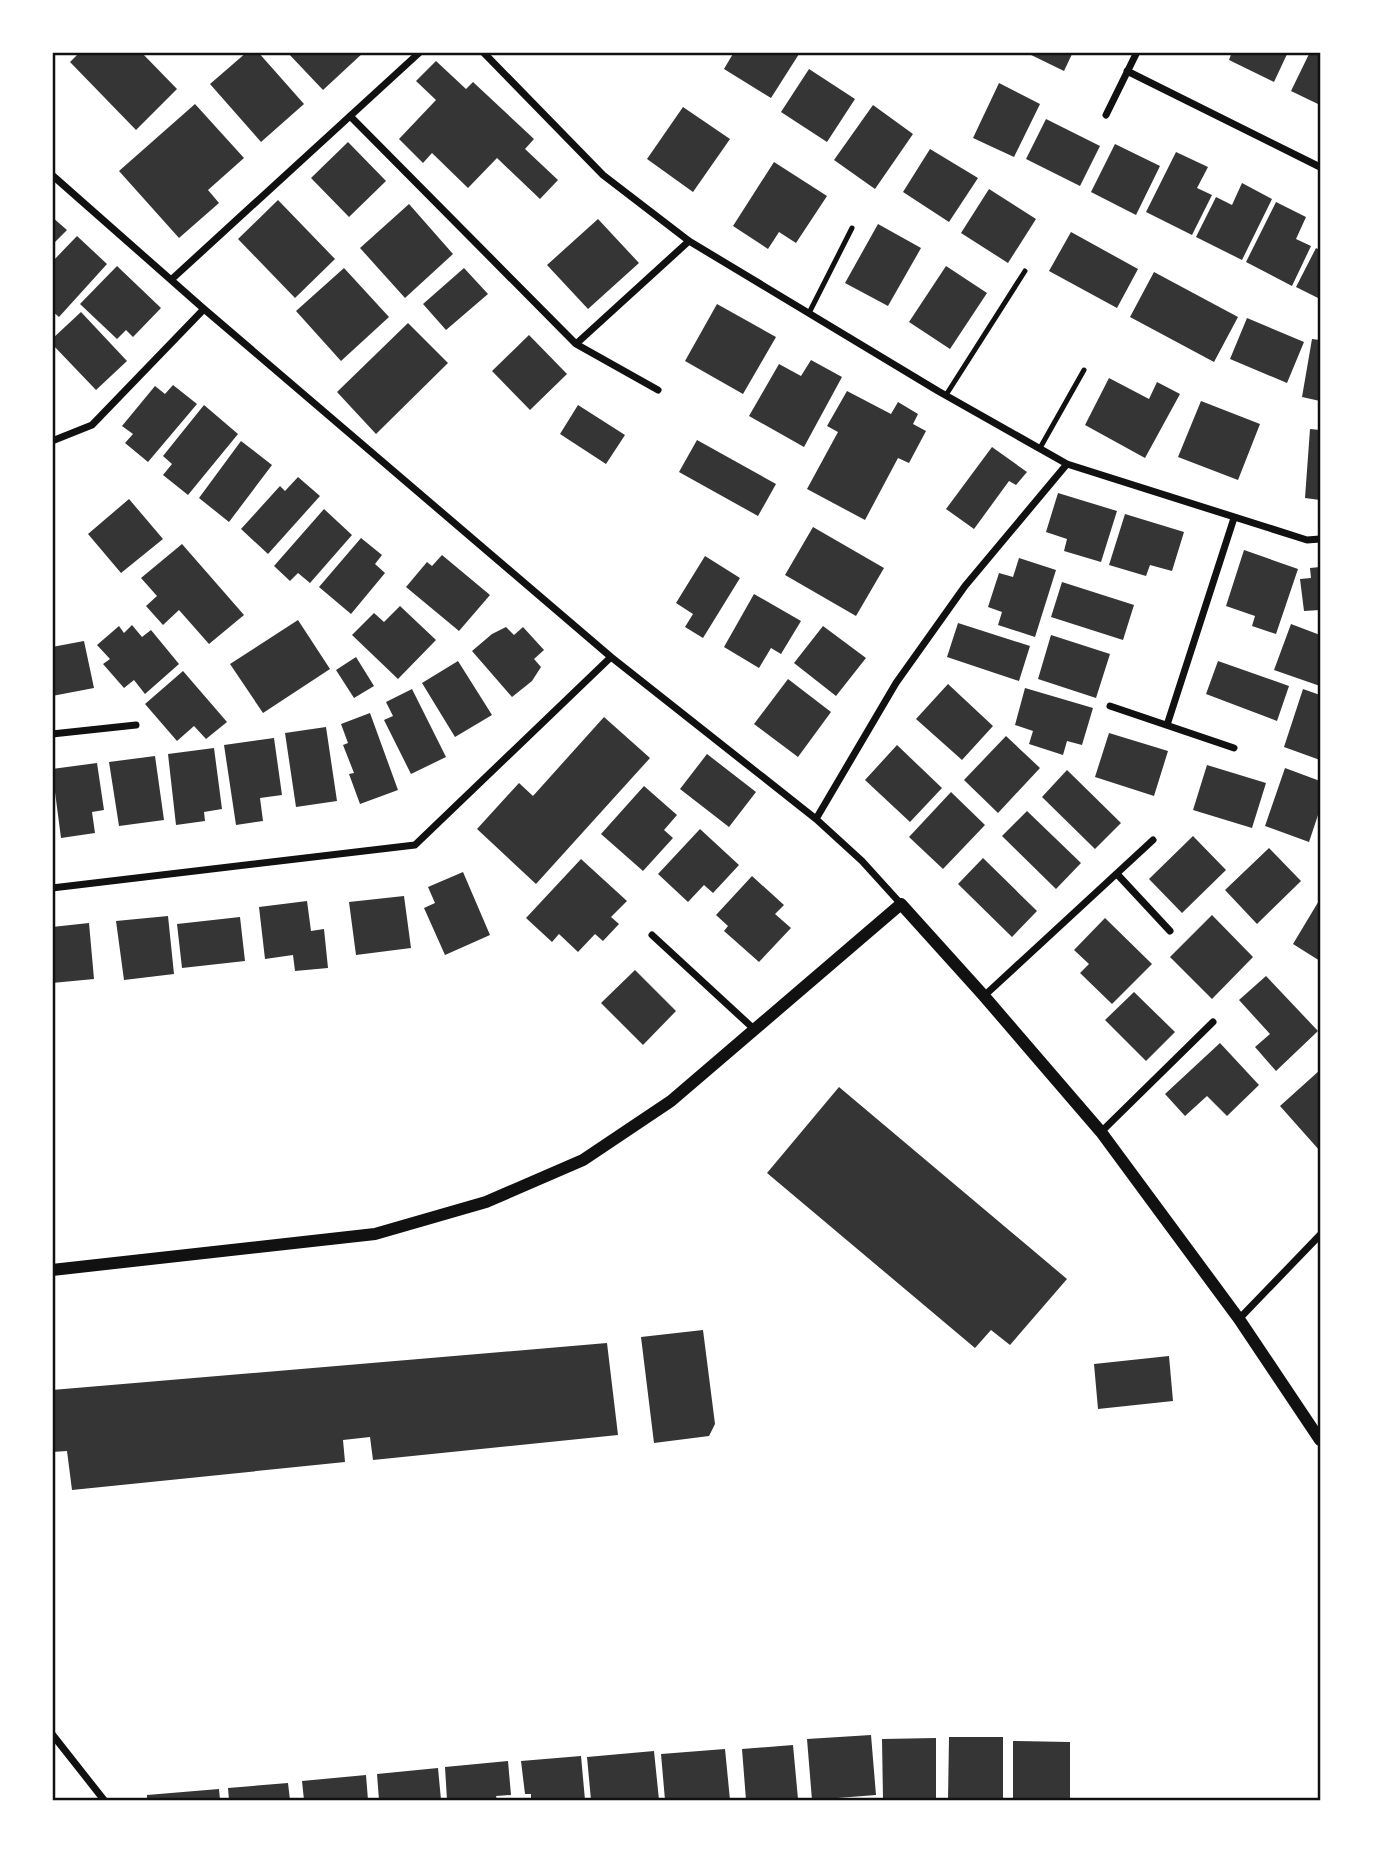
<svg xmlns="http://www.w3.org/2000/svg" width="1373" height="1853" viewBox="0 0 1373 1853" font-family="'Fira Sans',sans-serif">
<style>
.building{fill:#353535}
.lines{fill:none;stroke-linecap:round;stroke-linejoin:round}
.service{stroke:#111;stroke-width:5}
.minor{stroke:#111;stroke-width:7}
.tertiary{stroke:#111;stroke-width:12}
.neatline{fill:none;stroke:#111;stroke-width:2.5}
</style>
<rect width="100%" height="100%" fill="#fff"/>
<path class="building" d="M80 52H141L177 89 136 130 70 62Z
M247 52H258L304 104 261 142 210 84Z
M287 52H364L323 90Z
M734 52H796L799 54 771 98 724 69Z
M1025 52H1073L1064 71Z
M1232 52H1288L1274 82 1229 60Z
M1310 52H1320V105L1291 91Z
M436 61 466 89 473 82 534 139 525 149 558 180 540 199 497 158 468 188 432 153 423 163 399 139 436 100 416 81Z
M809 69 855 99 827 142 781 112Z
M999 83 1040 104 1014 157 973 138Z
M195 104 244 158 208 190 219 203 179 238 119 171Z
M873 105 913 134 875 189 834 160Z
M683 107 730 139 693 192 647 159Z
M1046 119 1100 146 1080 186 1026 159Z
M348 142 386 181 349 217 311 178Z
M1115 144 1160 166 1136 215 1091 192Z
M930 149 978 178 949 222 903 192Z
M1176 152 1208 167 1197 188 1212 195 1192 235 1146 212Z
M774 162 827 196 796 243 779 232 768 249 733 226Z
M1242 183 1272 199 1242 260 1196 237 1216 197 1232 205Z
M989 189 1036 219 1008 263 961 233Z
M278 200 335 259 295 298 238 239Z
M1276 202 1306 217 1296 239 1311 246 1292 286 1246 262Z
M409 204 453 254 405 298 360 248Z
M52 217 67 230 52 245Z
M598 219 639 263 588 309 547 265Z
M878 224 921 248 888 306 845 283Z
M1071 232 1138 269 1117 308 1049 271Z
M77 236 107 264 59 317 52 311V262Z
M1316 248 1320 250V299L1296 287Z
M117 266 161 308 133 337 126 330 117 339 80 304Z
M946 266 987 293 950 349 909 322Z
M344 268 389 317 341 361 296 311Z
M464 268 488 294 446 330 423 304Z
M1154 272 1238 317 1214 362 1130 317Z
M717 304 776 337 743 394 685 361Z
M81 312 127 361 96 390 52 344V339Z
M1247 318 1304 342 1287 383 1230 359Z
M408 323 448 363 376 434 337 392Z
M529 335 567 374 530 410 492 371Z
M1312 339 1320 340V401L1302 397Z
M811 360 842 377 804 447 749 416 779 364 801 376Z
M1109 378 1149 399 1157 382 1180 394 1145 458 1085 425Z
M173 385 197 404 148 462 125 443 133 434 122 426 155 386 165 394Z
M847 391 891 414 898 402 918 414 913 424 926 431 909 463 898 458 865 520 807 489 838 432 827 426Z
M1201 401 1260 424 1238 480 1178 457Z
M204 405 238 434 188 495 163 475 172 464 163 456Z
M578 405 625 435 606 464 560 434Z
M1310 429 1320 430V500L1305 498Z
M697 440 776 484 758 516 679 472Z
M241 441 272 465 229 522 199 498Z
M992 447 1027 472 1016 485 1009 481 974 529 946 509Z
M298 477 320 496 268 554 241 529 280 486 285 491Z
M1058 493 1117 511 1101 562 1064 551 1067 539 1046 532Z
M129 499 163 539 121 573 88 534Z
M324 509 352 535 310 583 298 573 290 581 274 566Z
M1125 514 1184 532 1172 571 1150 565 1146 576 1109 565Z
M813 527 884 568 856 616 785 575Z
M361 538 382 555 375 564 385 573 351 614 319 587Z
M182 544 244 615 209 644 179 610 163 625 146 606 157 596 141 578Z
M1244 550 1298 569 1276 634 1252 626 1255 616 1226 606Z
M442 555 490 595 459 631 406 587 427 562 432 566Z
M705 556 740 578 703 638 685 627 693 614 676 603Z
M1019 558 1056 570 1035 637 998 625 1002 612 988 607 999 573 1013 577Z
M1320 567V610L1304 611 1300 579 1311 578 1310 568Z
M1062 582 1134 605 1123 640 1051 617Z
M754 594 801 621 781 654 771 648 759 668 724 647Z
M400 606 436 640 398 679 352 635 374 613 384 622Z
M298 620 330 669 263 713 230 664Z
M958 623 1030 646 1019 681 947 657Z
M1291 624 1320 635V686L1274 670Z
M132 625 142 637 151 630 179 664 145 694 134 680 124 688 103 664 110 659 97 645 119 626 124 633Z
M823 626 866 658 836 696 794 663Z
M506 627 514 635 523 627 544 650 534 659 541 667 532 681 512 697 472 651 492 634Z
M1051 635 1110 654 1096 698 1038 679Z
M84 641 94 688 52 696V647Z
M356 657 374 686 354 698 336 670Z
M458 661 492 715 455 737 422 683Z
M1218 661 1289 686 1277 721 1206 694Z
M183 671 227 722 206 739 194 726 177 741 145 704Z
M788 679 831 712 798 757 754 724Z
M948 684 993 726 962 760 916 719Z
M1025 688 1093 708 1082 745 1067 741 1063 755 1029 744 1033 731 1015 725Z
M412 689 446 757 411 774 384 720 393 716 386 702Z
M1303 689 1320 695V760L1284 747Z
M370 713 398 790 360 804 349 774 354 773 343 745 348 743 341 724Z
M604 717 650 758 536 884 477 829 519 783 533 796Z
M326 727 337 801 296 807 285 733Z
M1109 733 1168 751 1154 796 1095 777Z
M1006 736 1040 768 998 813 964 780Z
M274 738 282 795 260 798 263 821 236 825 224 745Z
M897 745 942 788 910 822 865 780Z
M214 748 222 809 204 812 205 821 176 825 168 754Z
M707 754 756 792 729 827 680 789Z
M155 756 164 820 119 826 109 762Z
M97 763 104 810 92 812 95 833 61 838 52 769Z
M1207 765 1266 783 1252 828 1193 810Z
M1285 768 1320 781V809L1309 842 1265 826Z
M1067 770 1121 823 1095 849 1042 797Z
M644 786 677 815 664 830 673 838 643 871 601 834Z
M951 792 985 825 943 869 909 837Z
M1027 811 1081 863 1056 889 1002 836Z
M700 829 739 865 713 893 704 885 688 902 658 874Z
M1193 836 1226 870 1182 913 1149 879Z
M1269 848 1301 881 1257 924 1225 890Z
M983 858 1037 911 1012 937 958 884Z
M581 859 627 901 611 917 619 924 603 941 595 934 578 952 559 934 552 942 526 918Z
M463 872 490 935 445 955 424 908 435 903 428 887Z
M752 876 784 905 775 914 791 928 759 962 724 931 728 926 716 915Z
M404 896 411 948 356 955 349 902Z
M1320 899V961L1293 944Z
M307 901 311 931 324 929 328 968 295 971 293 955 265 959 259 907Z
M1212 915 1253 957 1212 999 1170 957Z
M168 916 174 974 124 980 116 921Z
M240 917 245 961 182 968 177 924Z
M1105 918 1152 964 1112 1004 1080 973 1089 964 1074 950Z
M89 923 94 979 52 983V927Z
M635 970 676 1011 643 1045 601 1003Z
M1266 976 1318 1031 1276 1071 1255 1047 1270 1034 1239 1000Z
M1134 992 1175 1032 1146 1061 1105 1020Z
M1220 1043 1259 1085 1227 1116 1207 1096 1185 1116 1165 1094Z
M1320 1070V1151L1280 1106Z
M839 1087 1067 1279 1010 1345 991 1330 975 1348 767 1173Z
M703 1330 715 1424 709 1436 654 1443 641 1337Z
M607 1343 618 1435 373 1460 370 1437 343 1440 345 1462 72 1490 67 1451 52 1452V1390Z
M1169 1356 1173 1401 1098 1409 1094 1364Z
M871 1735 876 1795 812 1800 807 1739Z
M949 1737H1003V1800H948Z
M936 1738V1799H883L882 1739Z
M1013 1741 1070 1742V1800H1013Z
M793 1745 798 1799 746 1800 742 1749Z
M725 1749 730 1800H665L661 1754Z
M654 1751 659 1800H591L587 1757Z
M581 1756 585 1800H531V1794H525L521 1761Z
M508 1761 511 1795 496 1796 497 1800H447L445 1767Z
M438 1768 441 1800H379L377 1774Z
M366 1775 368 1800H304L302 1781Z
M288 1783 290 1800H229L228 1788Z
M219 1789 220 1800H147V1795Z"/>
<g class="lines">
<path class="service" d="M809 313 852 228
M946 395 1025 271
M1040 448 1084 370"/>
<path class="minor" d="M483 52 603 175 689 241 938 391 1067 464 1307 540 1320 539
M1127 71 1320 167
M1106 115 1137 52
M350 116 576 344 658 390
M52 175 204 309 611 657 816 819 862 861 901 904
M172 279 420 52
M576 344 689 241
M52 441 92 425 204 309
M1110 706 1234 748
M1167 725 1234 518
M52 734 136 725
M816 819 896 683 965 586 1067 464
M1117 874 1170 931
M52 888 415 845 611 657
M652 935 755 1030
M984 996 1153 840
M1101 1132 1213 1022
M1239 1319 1320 1235
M52 1734 104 1800"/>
<path class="tertiary" d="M52 1270 375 1234 486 1202 583 1160 671 1101 901 904 984 996 1101 1132 1239 1319 1320 1440"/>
</g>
<rect width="1373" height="1853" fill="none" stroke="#ffffff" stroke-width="108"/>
<rect x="54" y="54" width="1265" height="1745" class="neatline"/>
</svg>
